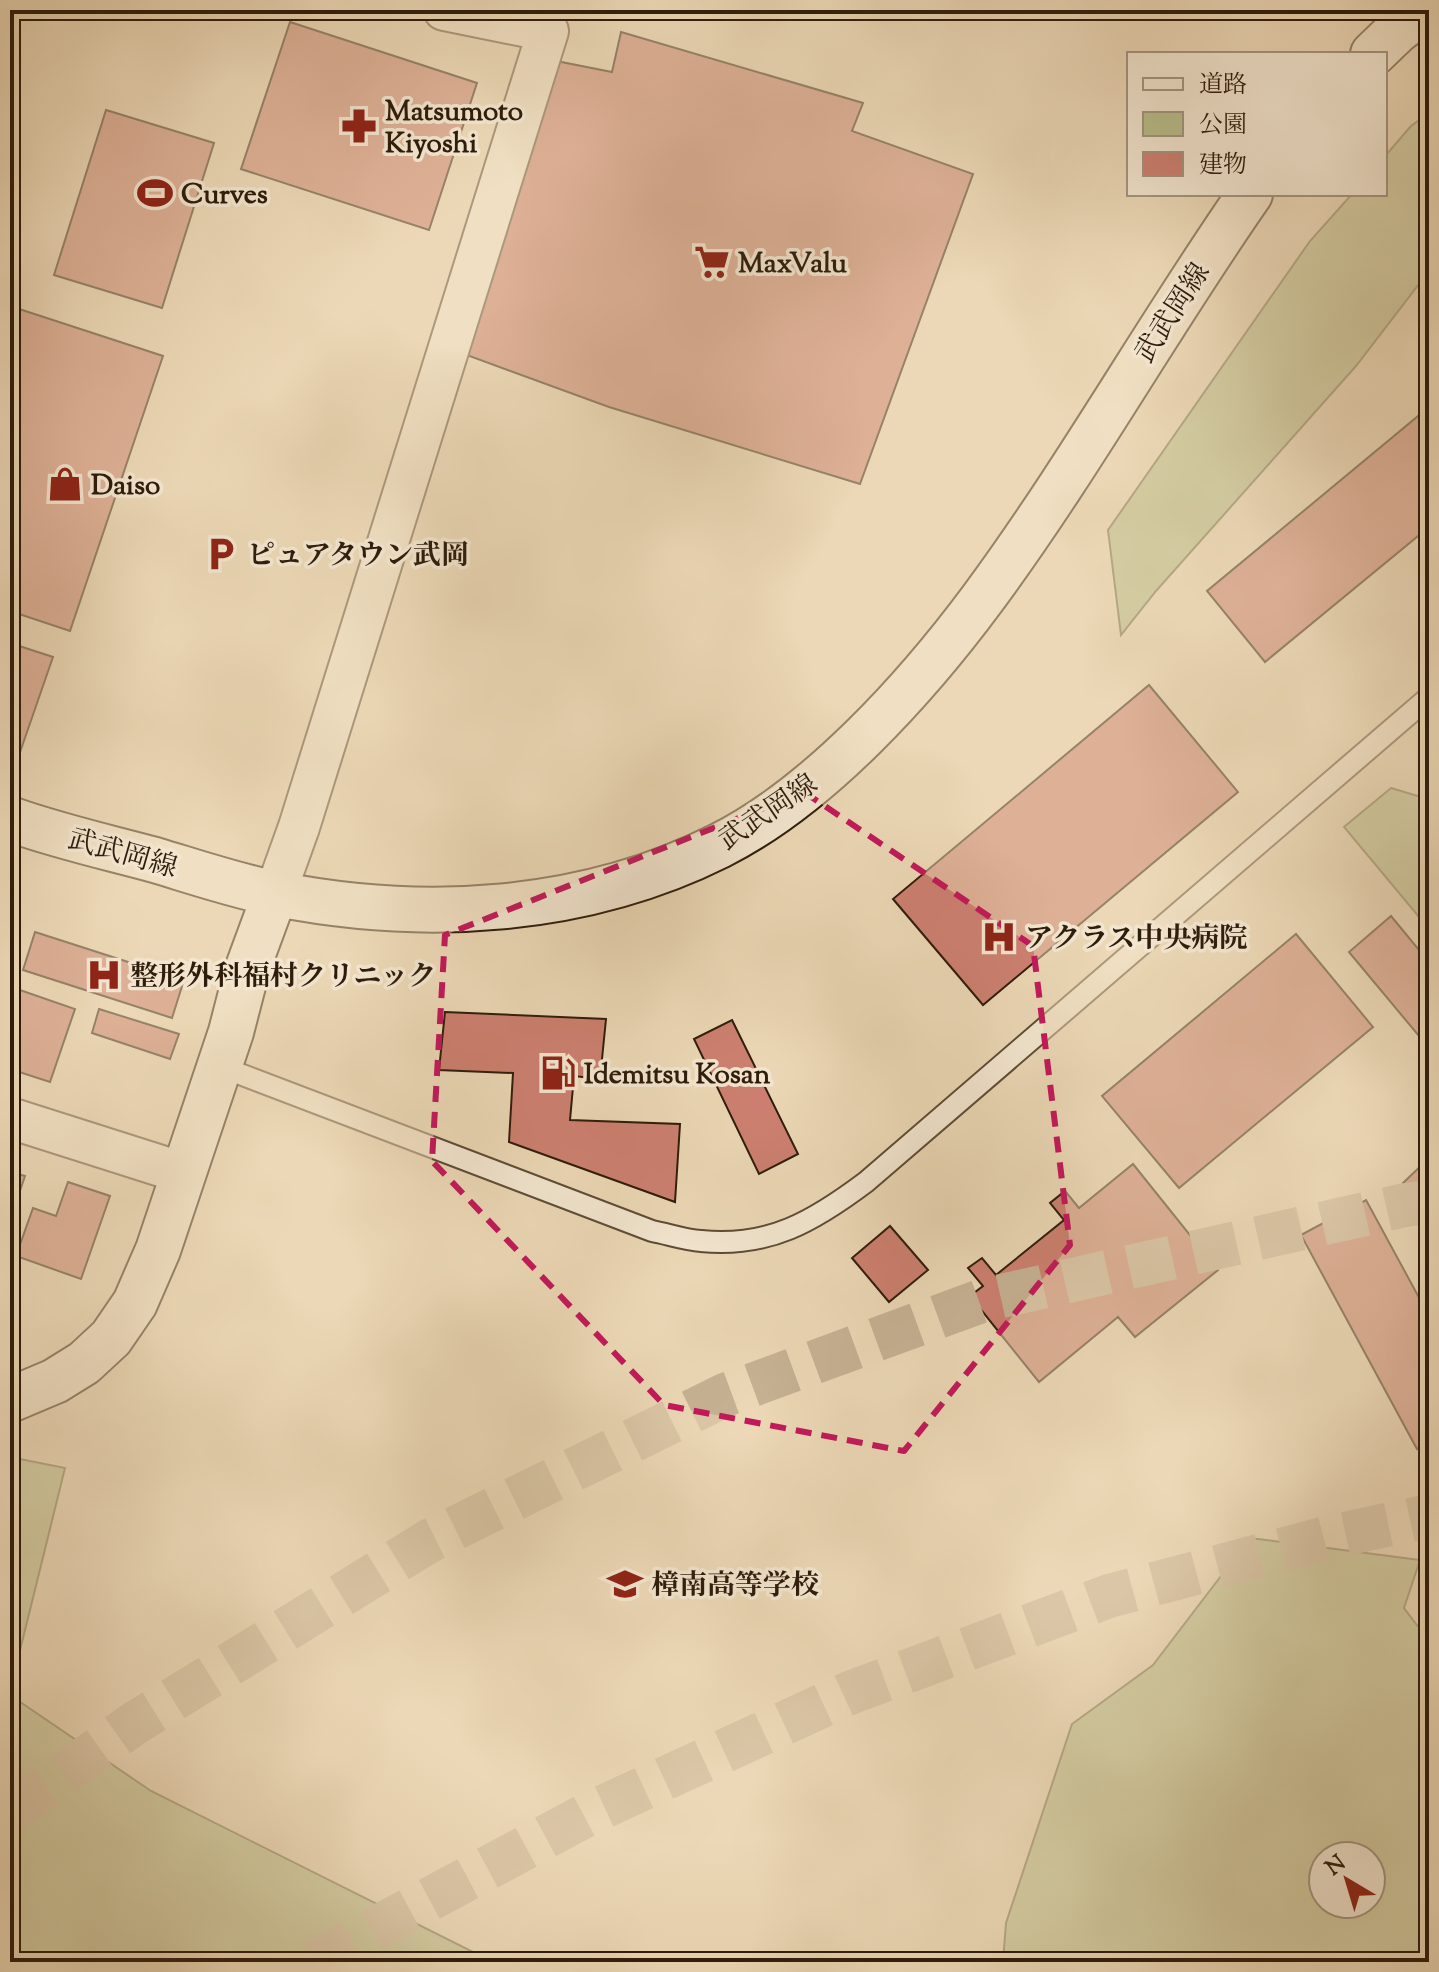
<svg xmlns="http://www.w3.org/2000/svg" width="1439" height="1972" viewBox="0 0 1439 1972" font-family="'Sorts Mill Goudy','Noto Serif JP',serif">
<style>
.green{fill:#b9be8d;stroke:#746d4c;stroke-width:2;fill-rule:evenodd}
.building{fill:#cd8071;stroke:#2e1c0b;stroke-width:2}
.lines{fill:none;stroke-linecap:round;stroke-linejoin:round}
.highway-tunnel{stroke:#c6b294;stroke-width:44;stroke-dasharray:44 22;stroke-linecap:butt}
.lane-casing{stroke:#5e4b36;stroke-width:24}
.street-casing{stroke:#5e4b36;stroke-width:44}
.secondary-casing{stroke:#2e1c0b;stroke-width:48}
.lane{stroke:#f3e6d0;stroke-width:20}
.street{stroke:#f3e6d0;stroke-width:40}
.secondary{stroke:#f3e6d0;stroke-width:44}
.marked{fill:none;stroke:#c2185b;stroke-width:6;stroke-dasharray:16 10;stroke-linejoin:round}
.labels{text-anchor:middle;stroke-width:7;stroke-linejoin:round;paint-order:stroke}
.poi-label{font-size:28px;font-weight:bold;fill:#2e1c0b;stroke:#f3e6d0;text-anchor:start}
.street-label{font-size:28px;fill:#2e1c0b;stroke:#f3e6d0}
</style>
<rect width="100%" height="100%" fill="#ecd8b6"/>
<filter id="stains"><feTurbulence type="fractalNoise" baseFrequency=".0025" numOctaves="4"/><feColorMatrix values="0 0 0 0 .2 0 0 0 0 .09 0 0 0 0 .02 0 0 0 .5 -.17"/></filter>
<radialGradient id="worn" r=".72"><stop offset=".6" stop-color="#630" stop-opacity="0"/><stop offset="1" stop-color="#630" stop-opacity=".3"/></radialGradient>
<path class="green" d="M1429 113V271L1356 366 1156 591 1121 635 1108 530 1310 241 1352 194H1385V156L1411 126Z
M1391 788 1421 797 1429 794V929L1344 827Z
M10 1457 65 1468 10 1691Z
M1250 1538 1420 1560 1404 1608 1429 1641V1962H1003L1006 1923 1072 1724 1153 1665ZM1371 1856V1904H1323V1856Z
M10 1695 151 1791 493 1962H10Z"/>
<path class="building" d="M290 22 477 83 429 230 241 169Z
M621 32 863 103 852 131 973 174 860 484 609 407 453 350 551 60 612 72Z
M106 110 214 143 162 308 54 275Z
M10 306 163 356 70 631 10 611Z
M1429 407V527L1265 662 1207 591Z
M10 643 53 657 18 758 10 755Z
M1149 685 1238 792 983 1005 893 899Z
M1391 916 1429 962V1027L1419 1036 1349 952Z
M35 932 184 980 172 1018 23 970Z
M1296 934 1373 1027 1179 1188 1102 1096Z
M10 945 19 948 10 971Z
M17 989 75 1009 50 1082 10 1069V1010Z
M99 1009 179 1034 170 1059 92 1033Z
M445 1012 606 1019 600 1079 574 1076 570 1120 680 1124 675 1202 509 1142 513 1073 439 1070Z
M732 1020 798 1154 759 1174 694 1039Z
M1429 1158V1209L1403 1183Z
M1133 1164 1218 1270 1135 1337 1118 1317 1039 1382 970 1296 983 1286 968 1268 982 1258 996 1275 1064 1220 1050 1203 1065 1191 1079 1208Z
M10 1172 25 1176 10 1220Z
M68 1182 110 1196 81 1279 16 1256 33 1208 56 1216Z
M1366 1200 1429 1316V1442L1417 1449 1301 1235Z
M890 1226 928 1270 889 1302 852 1258Z"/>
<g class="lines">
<path class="highway-tunnel" d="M10 1812 135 1723 429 1541 725 1395 984 1300 1405 1205 1429 1202
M313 1962 588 1814 852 1692 1109 1596 1330 1537 1429 1516"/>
<g class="lane-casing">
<path id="lane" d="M219 1066 652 1231C668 1234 685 1240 701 1241 769 1248 814 1221 866 1182L1429 697"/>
</g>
<g class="street-casing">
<path id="street" d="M275 894 299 827 548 31 444 10
M10 1118 183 1173"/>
</g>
<g class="secondary-casing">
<path id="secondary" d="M1373 54 1397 31 1425 10
M10 819C57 836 107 847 155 860 195 872 236 886 277 894 425 923 583 914 719 846 819 796 917 687 983 598 1079 468 1158 326 1250 194
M10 1400 55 1381 84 1363 111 1338 135 1303 158 1250 231 1032 247 970 275 894"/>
</g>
<use href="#lane" class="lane"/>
<use href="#street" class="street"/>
<use href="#secondary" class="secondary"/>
</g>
<path d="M0 0H1439V1972H0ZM804 792 1033 946 1070 1245 904 1451 664 1405 432 1161 445 935Z" fill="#ecd8b6" fill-opacity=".55" fill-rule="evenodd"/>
<path class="marked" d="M804 792 1033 946 1070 1245 904 1451 664 1405 432 1161 445 935Z"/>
<defs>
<g id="pharmacy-bare" transform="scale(2.76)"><path d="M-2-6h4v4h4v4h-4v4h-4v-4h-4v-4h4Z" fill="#8f2418" stroke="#f3e6d0" stroke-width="2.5" paint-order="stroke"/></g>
<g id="stadium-bare" transform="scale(2.76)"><path d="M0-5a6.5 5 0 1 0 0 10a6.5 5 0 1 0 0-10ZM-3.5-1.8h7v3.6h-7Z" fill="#8f2418" stroke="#f3e6d0" stroke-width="2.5" paint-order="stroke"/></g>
<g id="supermarket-bare" transform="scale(2.76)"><path d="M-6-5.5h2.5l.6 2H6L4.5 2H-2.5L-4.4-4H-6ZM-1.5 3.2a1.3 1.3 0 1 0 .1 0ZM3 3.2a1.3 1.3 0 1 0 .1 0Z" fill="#8f2418" stroke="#f3e6d0" stroke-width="2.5" paint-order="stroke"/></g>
<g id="shop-bare" transform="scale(2.76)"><path d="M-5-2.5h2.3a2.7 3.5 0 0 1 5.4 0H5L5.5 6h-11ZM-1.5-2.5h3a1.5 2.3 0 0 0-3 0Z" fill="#8f2418" stroke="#f3e6d0" stroke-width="2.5" paint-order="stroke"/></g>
<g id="parking-bare" transform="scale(2.76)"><path d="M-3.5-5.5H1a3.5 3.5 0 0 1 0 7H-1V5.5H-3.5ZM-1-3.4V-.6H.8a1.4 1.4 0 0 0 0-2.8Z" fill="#8f2418" stroke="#f3e6d0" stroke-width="2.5" paint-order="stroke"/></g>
<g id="hospital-bare" transform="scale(2.76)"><path d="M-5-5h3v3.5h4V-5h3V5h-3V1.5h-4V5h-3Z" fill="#8f2418" stroke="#f3e6d0" stroke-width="2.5" paint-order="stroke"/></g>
<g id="fuel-bare" transform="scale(2.76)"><path d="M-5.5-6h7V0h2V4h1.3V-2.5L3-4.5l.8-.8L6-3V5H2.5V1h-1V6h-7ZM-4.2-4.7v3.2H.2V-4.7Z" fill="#8f2418" stroke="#f3e6d0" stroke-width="2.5" paint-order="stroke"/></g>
<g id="school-bare" transform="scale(2.76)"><path d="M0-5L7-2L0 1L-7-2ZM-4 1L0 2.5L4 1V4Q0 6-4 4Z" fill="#8f2418" stroke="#f3e6d0" stroke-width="2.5" paint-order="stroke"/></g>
</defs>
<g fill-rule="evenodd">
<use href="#pharmacy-bare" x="359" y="126"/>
<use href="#stadium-bare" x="155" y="193"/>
<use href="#supermarket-bare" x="712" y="262"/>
<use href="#shop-bare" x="65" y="484"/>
<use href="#parking-bare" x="221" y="554"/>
<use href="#hospital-bare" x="999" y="937"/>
<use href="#hospital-bare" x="104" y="975"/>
<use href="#fuel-bare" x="558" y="1073"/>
<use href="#school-bare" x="625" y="1584"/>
</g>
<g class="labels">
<g class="poi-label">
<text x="385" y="120">Matsumoto<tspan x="385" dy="32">Kiyoshi</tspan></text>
<text x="181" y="203">Curves</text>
<text x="738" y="272">MaxValu</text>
<text x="91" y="494">Daiso</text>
<text x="247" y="564">ピュアタウン武岡</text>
<text x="1025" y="947">アクラス中央病院</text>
<text x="130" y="985">整形外科福村クリニック</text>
<text x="584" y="1083">Idemitsu Kosan</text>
<text x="651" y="1594">樟南高等学校</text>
</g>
<g class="street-label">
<text transform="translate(1171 312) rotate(-57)" y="10">武武岡線</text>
<text transform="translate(767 811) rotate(-34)" y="10">武武岡線</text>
<text transform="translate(123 852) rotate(16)" y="10">武武岡線</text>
</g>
</g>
<rect width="1439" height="1972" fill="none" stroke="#ecd8b6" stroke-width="40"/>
<rect x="12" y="12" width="1415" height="1948" fill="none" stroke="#2e1c0b" stroke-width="4"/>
<rect x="20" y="20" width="1399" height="1932" fill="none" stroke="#2e1c0b" stroke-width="2"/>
<rect x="1127" y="52" width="260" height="144" fill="#f3e6d0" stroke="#a49581" stroke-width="2"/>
<rect x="1143" y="78" width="40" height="12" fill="#f3e6d0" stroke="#a49581" stroke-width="2"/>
<text x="1199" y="92" font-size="24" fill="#2e1c0b">道路</text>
<rect x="1143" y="112" width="40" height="24" fill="#b9be8d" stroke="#a49581" stroke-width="2"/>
<text x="1199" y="132" font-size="24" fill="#2e1c0b">公園</text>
<rect x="1143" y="152" width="40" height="24" fill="#cd8071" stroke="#a49581" stroke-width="2"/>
<text x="1199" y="172" font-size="24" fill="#2e1c0b">建物</text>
<g transform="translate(1347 1880) rotate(322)"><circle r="38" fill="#f3e6d0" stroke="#a49581" stroke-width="2"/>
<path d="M0-6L14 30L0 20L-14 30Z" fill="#8f2418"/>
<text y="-12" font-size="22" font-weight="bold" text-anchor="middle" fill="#2e1c0b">N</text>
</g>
<rect width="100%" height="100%" filter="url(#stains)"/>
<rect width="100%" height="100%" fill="url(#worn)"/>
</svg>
